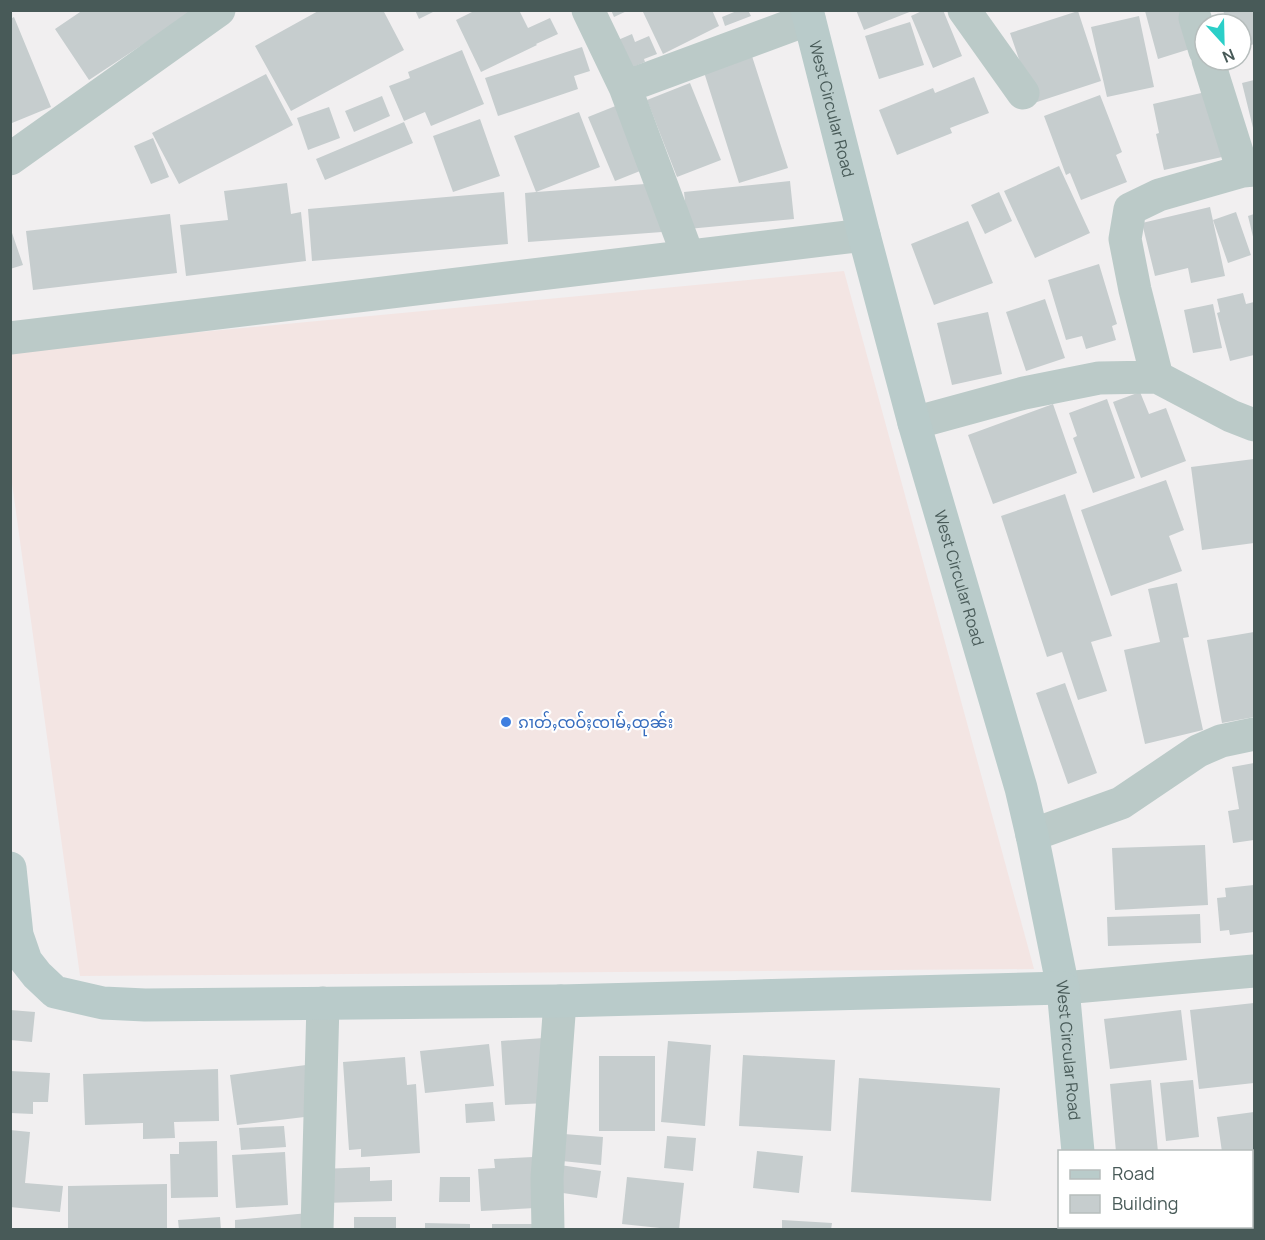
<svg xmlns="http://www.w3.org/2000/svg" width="1265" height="1240" viewBox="0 0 1265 1240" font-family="Manrope,'Noto Sans Myanmar',sans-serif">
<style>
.commercial{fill:#f3e5e3}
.building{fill:#c6cdce}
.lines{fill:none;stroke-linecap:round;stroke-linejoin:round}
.street{stroke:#bbcac8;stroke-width:33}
.secondary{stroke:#b9cbca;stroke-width:33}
.shop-dot{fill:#3f7fe0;stroke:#fff;stroke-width:2}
.labels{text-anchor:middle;stroke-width:4.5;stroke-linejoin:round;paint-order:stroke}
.street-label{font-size:16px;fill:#485a58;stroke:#fff}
.shop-label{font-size:16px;fill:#366cbe;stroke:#fff;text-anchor:start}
</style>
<rect width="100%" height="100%" fill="#f1eff0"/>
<path class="commercial" d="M844 271 1034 969 80 976 11 476 10 350Z"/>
<path class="building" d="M83 10H195L89 80 55 29Z
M320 10H383L404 50 291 111 255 46Z
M415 10H437L419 19Z
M476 10H519L528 28 550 18 558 34 536 44 537 45 481 72 456 20Z
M611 10H629L614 17Z
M647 10H712L719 26 663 54 643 12Z
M739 10H748L751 16 725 26 722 17Z
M856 10H912V11L864 30Z
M924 10H943L962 56 933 68 911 16Z
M1182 10 1193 48 1158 59 1145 11Z
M1223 10H1254V44L1241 49V24H1227Z
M1078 11 1101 81 1034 103 1010 33Z
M1139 16 1154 87 1107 97 1091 27Z
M14 17 51 107 12 123 10 118V19Z
M910 22 924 65 879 79 865 36Z
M632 34 635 42 649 36 657 54 644 59 645 62 623 71 611 43Z
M582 47 590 71 574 76 578 89 498 116 485 78Z
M462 50 484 104 431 126 425 112 404 121 389 86 410 78 408 72Z
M751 53 788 168 739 183 703 69Z
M266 74 293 125 179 184 152 133Z
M974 77 989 113 950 128 952 133 897 155 879 110 933 88 935 93Z
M1254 80V132L1242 83Z
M690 83 721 160 677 177 647 100Z
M1210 91 1222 157 1164 170 1156 134 1159 133 1153 104Z
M1100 95 1122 152 1116 155 1127 182 1081 200 1070 173 1066 175 1044 116Z
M382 96 390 116 354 132 345 111Z
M618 105 645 169 615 181 588 117Z
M329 107 340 138 308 150 297 118Z
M579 112 600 167 536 192 659 183 662 232 528 242 525 193 536 192 514 136Z
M480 119 500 176 453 192 433 136Z
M404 122 413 143 325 180 316 159Z
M153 138 169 177 151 184 134 146Z
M1059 166 1090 233 1035 258 1004 191Z
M790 181 794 219 688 229 684 192Z
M287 183 291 214 301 212 306 261 186 276 180 225 228 220 224 191Z
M504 192 508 244 312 261 308 209Z
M999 192 1012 221 985 234 971 205Z
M1210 207 1225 276 1191 283 1188 268 1155 276 1142 223Z
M1236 212 1251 255 1228 263 1213 220Z
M170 214 177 273 33 290 26 231Z
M1254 214V241L1248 216Z
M968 221 993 283 934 305 911 244Z
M10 227 23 265 10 269Z
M1099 264 1117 324 1112 326 1116 340 1086 349 1082 336 1066 340 1048 280Z
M1243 293 1246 304 1254 302V355L1230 361 1217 313 1220 312 1217 299Z
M1045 299 1065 358 1026 371 1006 312Z
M1213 304 1222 348 1193 353 1184 310Z
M988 312 1002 374 952 385 937 323Z
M1140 392 1149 414 1166 408 1186 461 1141 478 1113 402Z
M1107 399 1135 478 1093 493 1073 438 1077 436 1069 413Z
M1053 404 1077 473 993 504 968 435Z
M1254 459V543L1202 550 1191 467Z
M1166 480 1184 530 1169 536 1182 571 1111 596 1081 510Z
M1065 494 1112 636 1091 642 1107 691 1078 700 1062 652 1047 657 1001 516Z
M1177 583 1189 637 1183 638 1203 730 1145 744 1124 650 1160 642 1148 589Z
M1254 632V717L1222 723 1207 640Z
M1065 683 1097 773 1068 784 1036 693Z
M1254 763V840L1233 843 1228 811 1239 809 1232 767Z
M1205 845 1208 905 1115 910 1112 848Z
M1254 885V932L1230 935 1229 930 1220 931 1217 898 1226 897 1225 888Z
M1200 914 1201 943 1108 946 1107 917Z
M1254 1003V1083L1199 1089 1190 1010Z
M10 1010 35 1012 32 1042 10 1040Z
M1181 1010 1187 1060 1110 1069 1104 1019Z
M544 1038 548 1103 505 1105 501 1041Z
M668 1041 711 1045 705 1126 661 1122Z
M489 1044 494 1086 425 1093 420 1051Z
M743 1055 835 1060 831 1131 739 1126Z
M599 1056H655V1131H599Z
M405 1057 407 1085 416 1084 420 1153 361 1157V1149L349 1150 343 1062Z
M306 1065 313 1116 237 1125 230 1075Z
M218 1069 219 1121 174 1122 175 1138 143 1139V1123L85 1125 83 1074Z
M10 1071 50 1073 48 1102H33V1114L10 1113Z
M859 1078 1000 1088 991 1201 851 1192Z
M1151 1080 1158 1152H1116L1110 1084Z
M1193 1080 1199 1137 1166 1141 1160 1083Z
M493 1102 495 1121 466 1123 465 1104Z
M1254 1112V1185H1252V1152H1222L1217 1117Z
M284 1126 286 1147 241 1150 239 1128Z
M10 1130 30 1132 25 1183 63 1186 60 1212 10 1207Z
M564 1134 603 1137 601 1165 562 1161Z
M667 1136 696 1138 693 1171 664 1168Z
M217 1141 218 1197 171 1198 170 1154H179V1142Z
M757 1151 803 1156 799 1193 753 1188Z
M285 1152 288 1205 236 1208 232 1155Z
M533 1157 535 1208 481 1211 478 1169 495 1168 494 1159Z
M560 1165 601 1171 597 1198 556 1192Z
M370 1167V1181L392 1180V1201L323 1203 321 1169Z
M440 1177H470V1202H439Z
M627 1177 684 1183 679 1230 622 1224Z
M167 1184V1230H68V1186Z
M1254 1190V1230H1249L1248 1226H1252V1191Z
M308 1213 309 1230H235V1220Z
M220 1217 221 1230H179L178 1220Z
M354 1217H396V1230H354Z
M782 1220 832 1223 831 1230H782Z
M425 1223 470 1224V1230H425Z
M492 1224H537V1230H492Z
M1142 1226H1229V1230H1143Z"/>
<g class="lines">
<path class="street" d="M588 10 625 87 688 256
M964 10 1023 93
M1195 18 1205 51
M1208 60 1243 171
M625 87 809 19
M10 159 219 10
M10 338 864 235
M1157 377 1231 416 1254 425
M914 423 1024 393 1099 378 1157 377 1135 290 1125 239 1130 209 1159 195 1243 171 1254 170
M1032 835 1121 803 1198 751 1221 741 1254 734
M1063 988 1254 971
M317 1230 323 1003
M548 1230 547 1178 560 1001"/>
<g class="secondary">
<path id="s1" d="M807 10 864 235 914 423 1021 788 1032 835 1063 988 1078 1152"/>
<path d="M10 868 17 935 26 961 37 975 55 992 103 1003 145 1005 560 1001 1063 988"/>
<path d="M1084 1226 1085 1230"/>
</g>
</g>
<circle class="shop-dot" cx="506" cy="722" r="6"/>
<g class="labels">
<g class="street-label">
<text dy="6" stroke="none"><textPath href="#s1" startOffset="102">West Circular Road</textPath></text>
<text dy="6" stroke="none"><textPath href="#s1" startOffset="588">West Circular Road</textPath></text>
<text dy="6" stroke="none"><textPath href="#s1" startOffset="1074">West Circular Road</textPath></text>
</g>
<g class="shop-label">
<text x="518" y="728">ၵၢတ်ႇၸဝ်ႈၸၢမ်ႇထုၼ်း</text>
</g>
</g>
<rect width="1265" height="1240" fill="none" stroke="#485a58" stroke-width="24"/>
<rect x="1058" y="1150" width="195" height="78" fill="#ffffff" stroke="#b6bdbc" stroke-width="1.5"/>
<rect x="1070" y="1170" width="30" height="9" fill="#b9cbca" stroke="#b6bdbc" stroke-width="1.5"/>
<text x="1112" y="1180" font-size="18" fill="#485a58">Road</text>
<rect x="1070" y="1195" width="30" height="18" fill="#c6cdce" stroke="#b6bdbc" stroke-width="1.5"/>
<text x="1112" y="1210" font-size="18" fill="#485a58">Building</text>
<g transform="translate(1223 42) rotate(158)"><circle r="28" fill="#ffffff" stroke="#b6bdbc" stroke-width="1.5"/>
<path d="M0-4.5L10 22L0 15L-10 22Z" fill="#2bcfc8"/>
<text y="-9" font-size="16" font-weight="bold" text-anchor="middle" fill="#485a58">N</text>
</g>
</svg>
